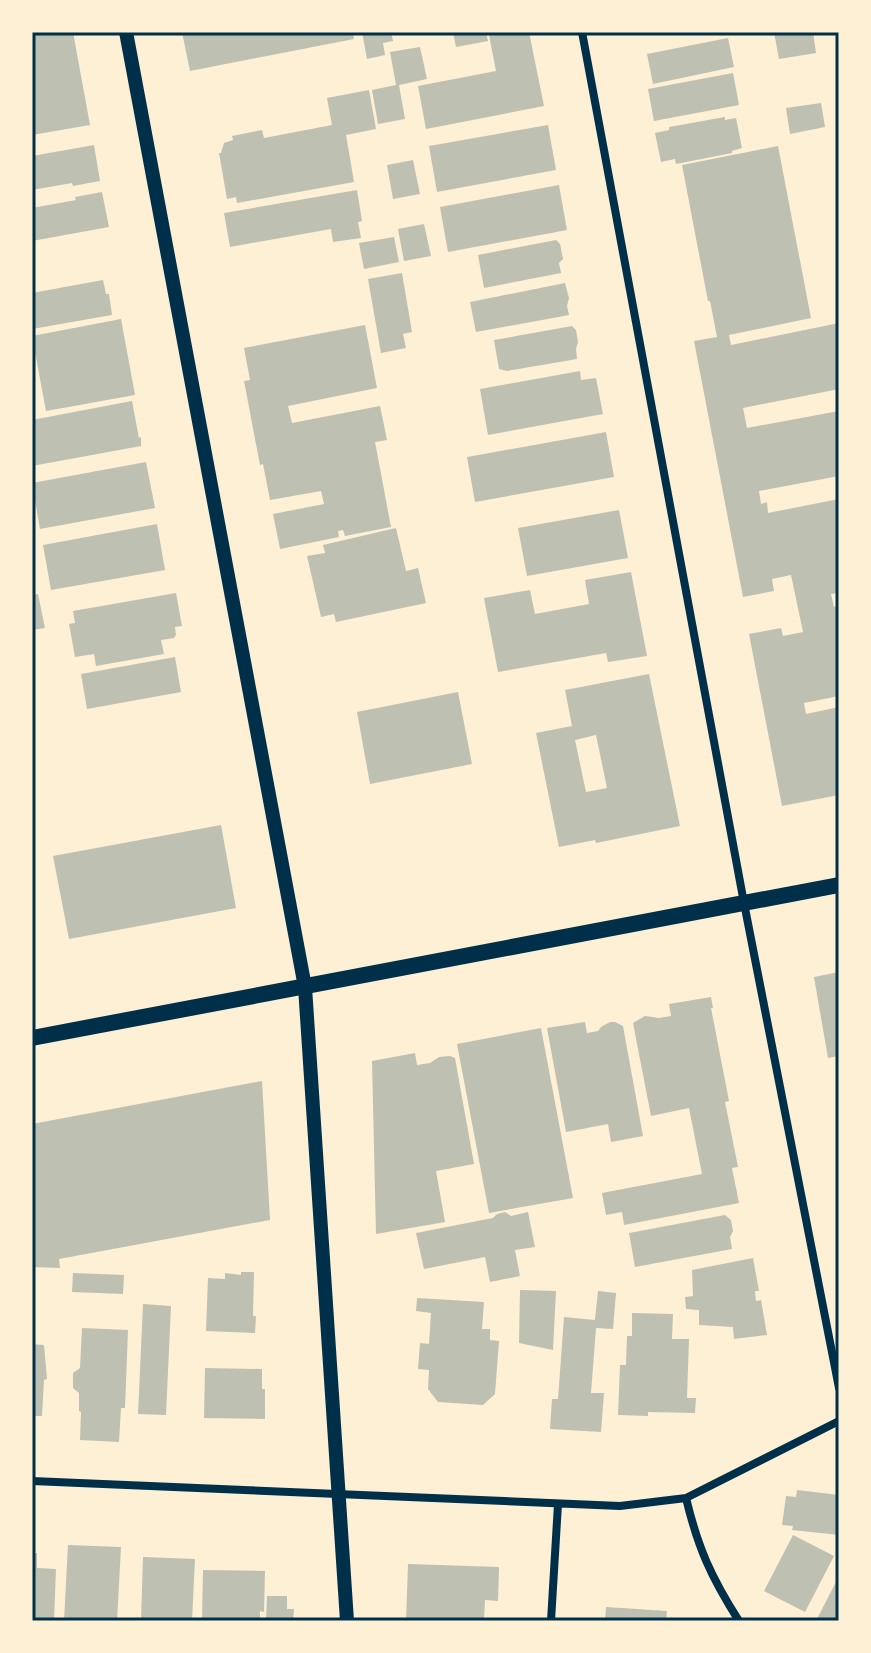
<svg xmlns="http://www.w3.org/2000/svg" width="871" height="1653" viewBox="0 0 871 1653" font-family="'Work Sans',sans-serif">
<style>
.building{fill:#bec0b2;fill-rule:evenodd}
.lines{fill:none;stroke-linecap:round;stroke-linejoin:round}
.minor{stroke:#003049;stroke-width:8}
.tertiary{stroke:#003049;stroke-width:14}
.secondary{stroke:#003049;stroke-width:16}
.neatline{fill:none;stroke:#003049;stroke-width:3}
</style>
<rect width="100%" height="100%" fill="#fdf0d5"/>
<path class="building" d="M32 32H73L90 125 32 135Z
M182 32H353L354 39 190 71Z
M362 32H391L393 41 383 43 385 55 367 59Z
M453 32H486L488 41 456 47Z
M502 32H529L544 106 426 129 418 86 496 71 489 35Z
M774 32H813L816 53 779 59Z
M728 38 734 67 653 84 647 54Z
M420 47 427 79 399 85 405 119 378 124 372 90 396 85 390 52Z
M733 73 739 105 654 121 648 89Z
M369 90 376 129 346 135 354 182 237 203 236 197 227 199 219 153H221L224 143 233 140 232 136 262 130 264 138 332 125 327 98Z
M821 103 825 127 790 134 786 108Z
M725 117V120L736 118 742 148 732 151V153L676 164 675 159 661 162 655 133 669 130V127Z
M548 125 556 170 437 192 429 146Z
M94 145 100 181 73 186 72 183 32 190V156Z
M778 146 811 318 729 335 731 345 839 323V389L743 408 747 428 839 411V476L759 491 761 504 767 502 768 513 839 499V593L831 594 834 607 839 606V620L836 621 839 630V696L804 703 806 714 839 707V795L782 806 749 634 781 628 783 636 803 632 791 575 772 579 774 591 743 597 694 341 717 337 710 301H708L682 165Z
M413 160 420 194 393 199 387 165Z
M559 185 567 230 448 252 440 207Z
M357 190 362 221 358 222 361 238 333 242 331 229 230 247 224 213Z
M102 192 109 227 32 241V208L76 200 75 197Z
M424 224 431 256 404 261 398 229Z
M394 237 399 262 364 269 359 243Z
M556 240 560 244 563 259 559 263 561 273 484 288 478 255Z
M402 273 412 332 403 334 406 348 381 353 368 279Z
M103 280 106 294H109L112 315 32 329V293Z
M565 283 569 298 567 306 569 315 476 332 470 302Z
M121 319 135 395 46 411 32 336Z
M365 325 377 388 288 406 292 423 380 406 387 440 375 442 391 527 345 536 343 530 338 531 339 537 280 549 273 514 324 504 321 491 270 500 263 464 260 465 244 381 250 380 244 348Z
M572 326 576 330 578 342 576 349 577 359 507 371 499 369 494 340Z
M580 371 581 380 596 378 603 414 488 435 480 389Z
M132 401 139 438 141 437V446L32 466V420Z
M606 432 614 477 475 502 467 457Z
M146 462 155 508 40 529 32 483Z
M619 510 628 558 527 576 518 528Z
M157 524 165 570 51 590 43 545Z
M396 528 406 571 418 568 426 603 336 622 334 614 321 617 307 556 325 553 323 545Z
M631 572 647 656 608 662 606 653 498 672 484 598 530 590 535 614 589 604 585 580Z
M176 593 182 626 175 627 176 635 174 638 161 640 164 654 96 666 94 654 75 657 69 624 75 623 73 611Z
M38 594 45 628 32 630V595Z
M175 657 181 692 87 709 81 674Z
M649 674 680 826 596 843 595 840 559 847 536 733 572 726 565 690ZM596 735 607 788 586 792 575 740Z
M458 692 472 764 370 784 357 712Z
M221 825 236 908 69 939 53 856Z
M839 972V1056L828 1058 814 977Z
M711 997 713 1008H711L729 1101 725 1102 738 1167 732 1168 739 1203 624 1225 622 1212 606 1215 602 1193 702 1174 689 1108 651 1116 633 1023 645 1016 659 1018 671 1016 669 1004Z
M585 1022 587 1033 598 1031 601 1027 610 1022H615L623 1026 643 1136 611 1142 608 1124 566 1132 547 1028Z
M541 1028 573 1198 489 1213 457 1044Z
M415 1053 417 1065 430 1063 439 1057 450 1056 455 1058 474 1164 436 1171 445 1222 376 1234 372 1061Z
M262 1081 270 1220 59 1259 60 1268 32 1267V1124Z
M505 1212 511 1216 528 1212 535 1247 515 1250 520 1276 490 1282 485 1257 424 1269 416 1233 493 1218 497 1214Z
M725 1215 731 1220 733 1231 730 1237 732 1249 635 1267 629 1233Z
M753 1258 759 1291H755L756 1301 761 1300 767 1335 734 1339 733 1327 699 1325V1310L686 1309 685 1297 693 1296 692 1270Z
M241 1272H254L253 1316H256L255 1333 206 1331 208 1278 225 1279V1273L241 1275Z
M73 1273 124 1275 123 1294 72 1292Z
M520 1290 556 1291 553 1350 519 1343Z
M598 1291 616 1293 613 1329 596 1328 591 1393H604L601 1432 550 1429 552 1399H558L564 1317 595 1320Z
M417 1298 484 1302 482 1329H490V1340L499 1341 495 1394 483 1405 438 1402 428 1389 429 1370 418 1369 420 1343 429 1344 431 1313 416 1311Z
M143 1304 171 1306 166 1415 138 1414Z
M632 1313 673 1314 672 1339H689L687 1398H696L695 1413 648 1412V1416L618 1415 620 1365H626L627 1336H632Z
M82 1328 128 1330 125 1408H121L119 1442 80 1440 81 1412 79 1411V1393L73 1388V1373L80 1368Z
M32 1344 44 1345 47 1379 44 1380 42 1416H32Z
M205 1368 262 1369V1389H265V1419L204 1418Z
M797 1490 839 1495V1535L792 1530 793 1526 782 1525 786 1496 796 1497Z
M793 1535 834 1556 805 1612 764 1591Z
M68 1545 121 1547 117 1621H64Z
M32 1553H37V1568L56 1569 54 1621H32Z
M143 1557 195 1559 192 1621H141Z
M408 1564 499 1567 498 1601 485 1600 484 1621H406Z
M203 1570 265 1571 264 1612 260 1611V1621H202Z
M839 1576V1621H816Z
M267 1596H287V1609H294L293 1621H266Z
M606 1607 667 1611 666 1621H605Z"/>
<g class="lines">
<path class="minor" d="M582 32 744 903 839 1388
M32 1481 620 1506 686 1498 839 1421
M686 1498C698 1548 711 1577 739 1621
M551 1621 558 1504"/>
<path class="tertiary" d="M126 32 305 987 347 1621"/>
<path class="secondary" d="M32 1038 839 885"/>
</g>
<rect width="871" height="1653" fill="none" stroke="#fdf0d5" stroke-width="68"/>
<rect x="34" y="34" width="803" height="1585" class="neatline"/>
</svg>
